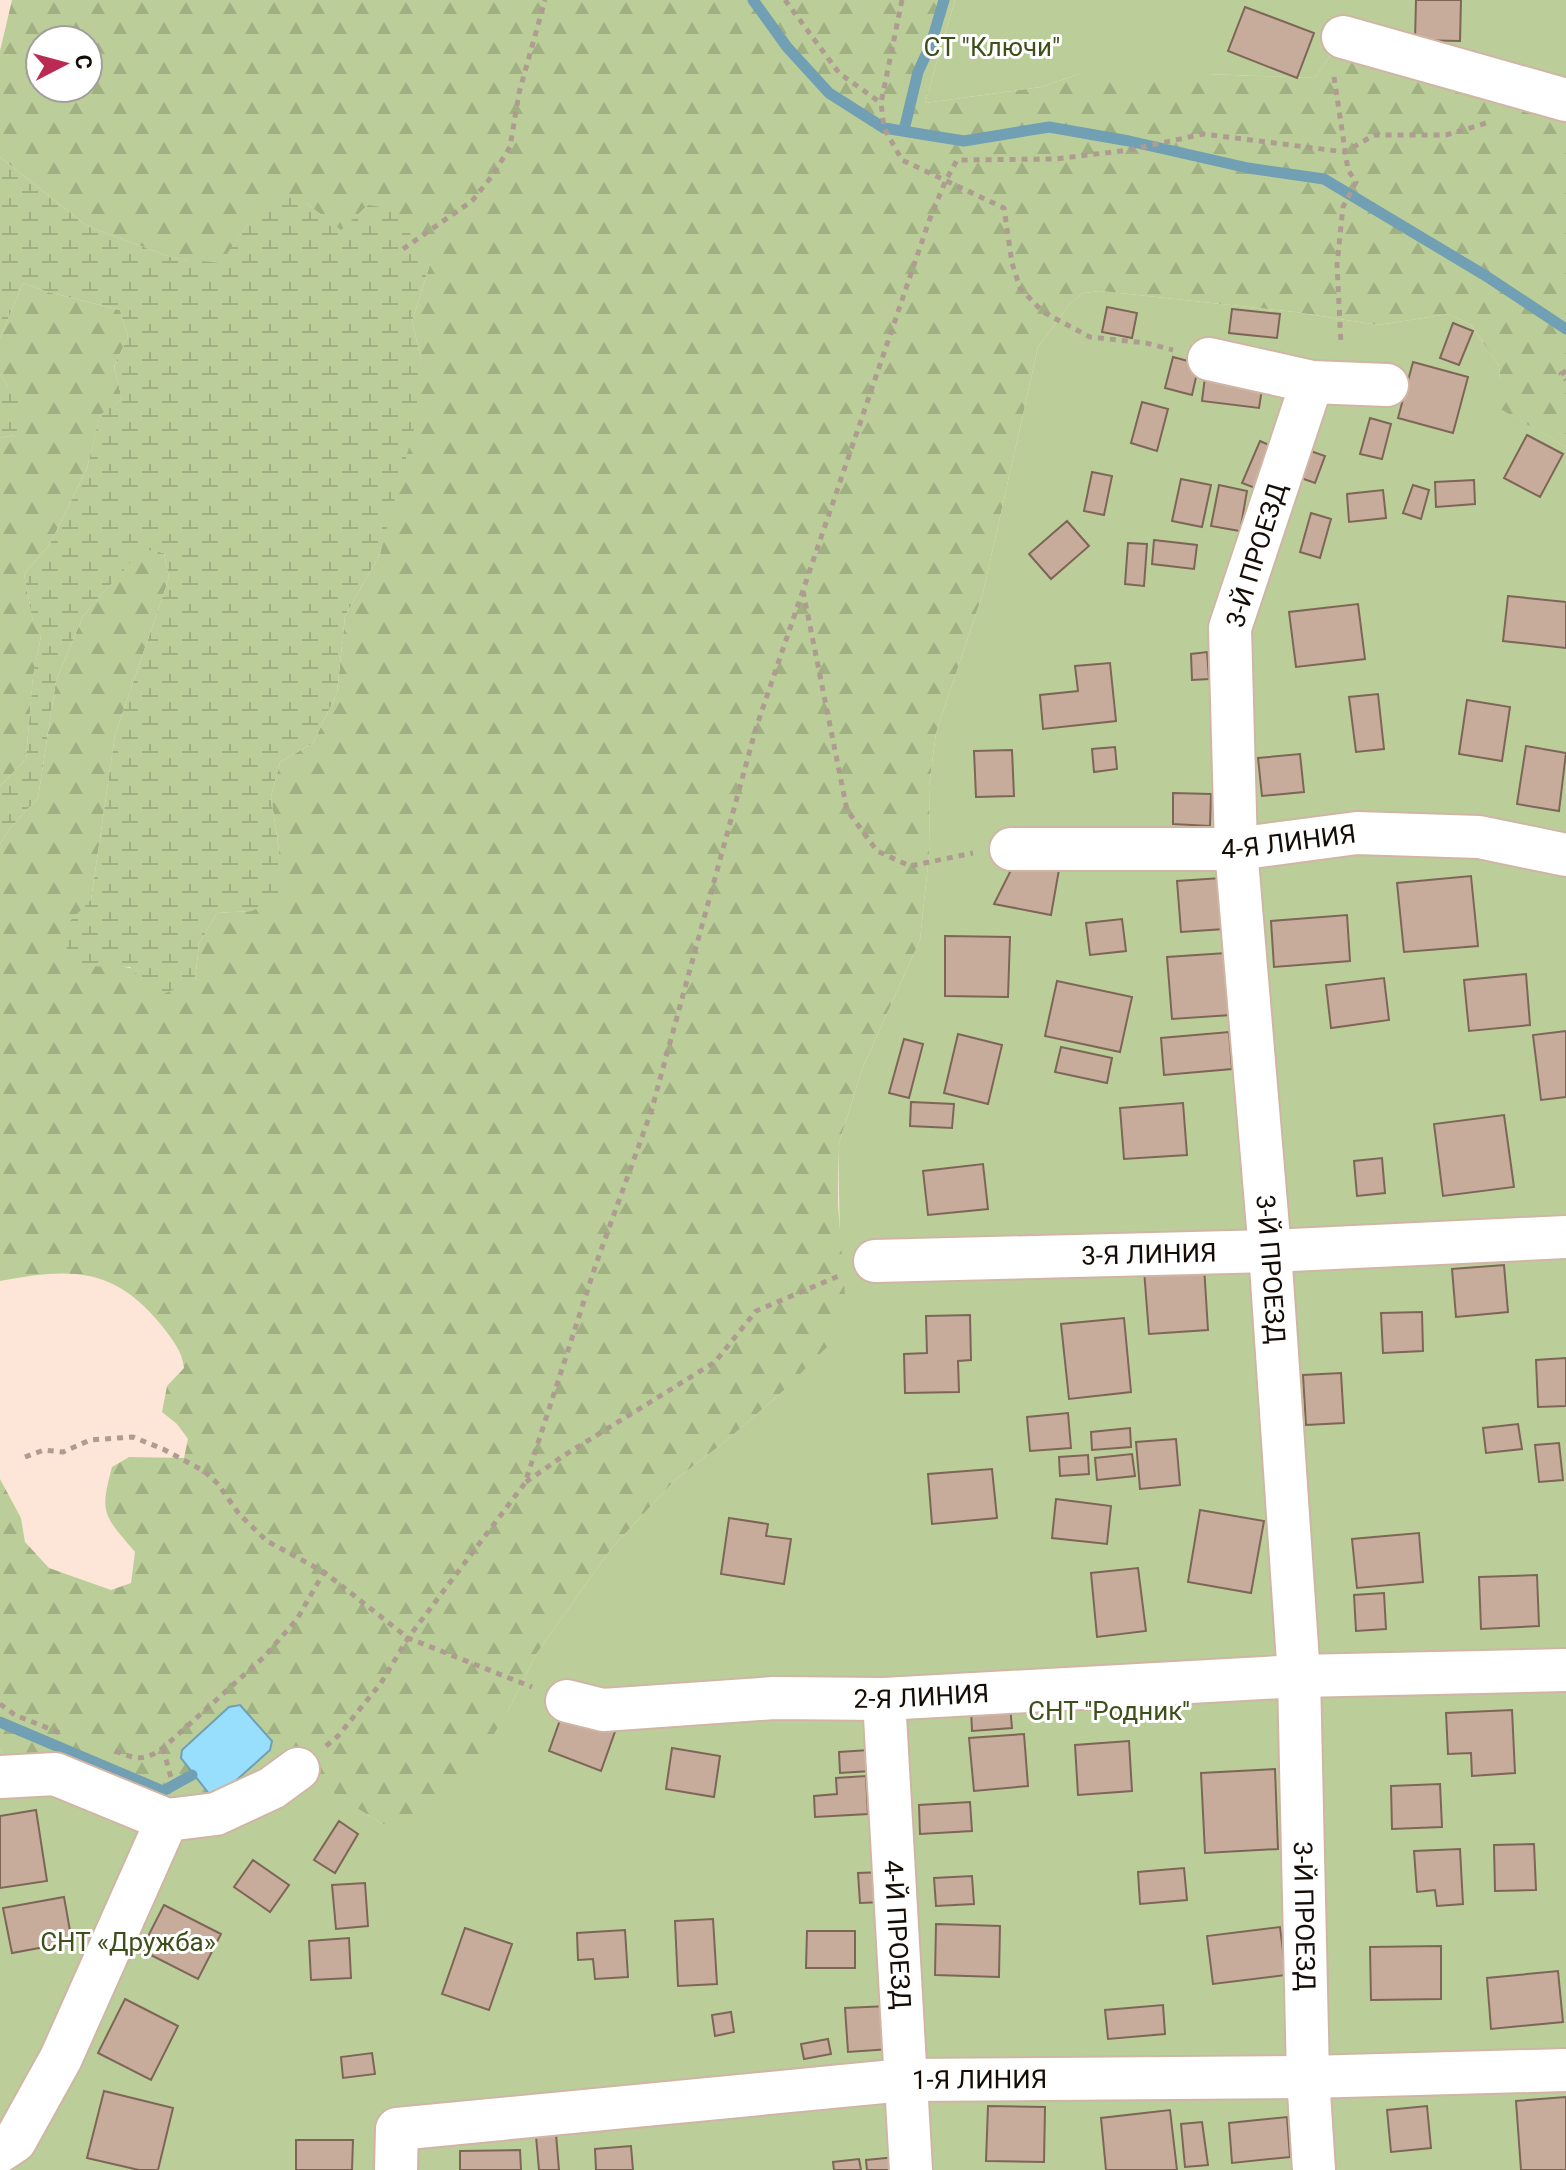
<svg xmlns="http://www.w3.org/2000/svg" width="1566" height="2170" viewBox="0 0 1566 2170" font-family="Roboto,sans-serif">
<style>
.green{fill:#bbce99}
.forest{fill:url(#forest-firs);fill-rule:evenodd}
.wetland{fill:url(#wetland-marsh)}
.water{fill:#98defd;stroke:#719fb3;stroke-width:2}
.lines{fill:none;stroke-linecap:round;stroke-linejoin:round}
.stream{stroke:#719fb3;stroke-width:11}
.building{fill:#c7ac9c;stroke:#7e6657;stroke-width:2}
.street-casing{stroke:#d0b5a4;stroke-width:46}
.path{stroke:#af9c91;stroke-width:5;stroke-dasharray:6 6;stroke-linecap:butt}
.street{stroke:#fff;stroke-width:42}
.labels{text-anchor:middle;stroke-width:6;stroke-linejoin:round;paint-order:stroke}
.park-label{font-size:26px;fill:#3f4f19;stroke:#fff}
.street-label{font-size:26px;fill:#150c06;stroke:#fff}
</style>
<defs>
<pattern id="forest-firs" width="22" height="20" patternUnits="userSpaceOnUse" patternTransform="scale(2)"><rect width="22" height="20" fill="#bbce99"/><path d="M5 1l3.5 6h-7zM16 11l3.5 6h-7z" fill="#a0b082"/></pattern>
<pattern id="wetland-marsh" width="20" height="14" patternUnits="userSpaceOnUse" patternTransform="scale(2)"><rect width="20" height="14" fill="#bbce99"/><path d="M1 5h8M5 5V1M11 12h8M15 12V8" fill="none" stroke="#a0b082"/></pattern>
</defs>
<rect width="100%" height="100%" fill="#fde6d8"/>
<path class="green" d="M955 0H1566V98L1343 37 1315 78 1208 74H1079L1041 87 925 103Z
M1101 291 1295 312 1378 325 1449 314 1471 325 1500 367 1498 407 1566 447V2170H0V1749L14 1775 298 1769 382 1824 508 1711 537 1653 610 1550 675 1480 727 1440 783 1391 840 1239 838 1146 863 1067 920 940 930 846 929 787 936 733 983 593 1038 347 1069 305 1083 293Z"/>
<path class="forest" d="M12 0H955L925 103 1041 87 1079 74H1208L1315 78 1343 37 1566 98V447L1497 407 1500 367 1471 325 1449 314 1378 325 1295 312 1101 291 1083 293 1069 305 1038 347 983 593 936 733 929 787 930 846 920 940 863 1067 838 1146V1204L846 1309 838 1336 783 1391 727 1440 675 1480 610 1550 537 1653 508 1711 456 1796 422 1819 382 1824 298 1770 216 1814 14 1775 0 1749V1479L21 1518 25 1542 49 1568 111 1590 131 1583 135 1552C104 1515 99 1515 112 1467L129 1457 184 1458 188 1439 177 1424 162 1412 167 1386 184 1368C182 1350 173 1341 162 1326 114 1266 70 1268 0 1281V844L10 828 38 798 56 681 83 616 142 548 164 553 169 578 115 735 91 900 114 965 195 980 199 944 217 913 252 911 279 850 271 797 280 762 313 743 337 693 345 616 380 554 421 359 412 321 430 264 368 205 341 231 306 203 247 225 221 264 173 258 87 226 0 157V51ZM40 40H88V88H40ZM229 1707 210 1795 181 1758 182 1750Z
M23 283 48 292 120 310 128 337 114 366 122 399 100 416 87 468 50 544 24 574 33 621 41 636 33 677 26 759 0 786V438L15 435 8 387 0 374V338Z"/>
<path class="wetland" d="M0 157 87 226 173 258 221 263 247 225 277 193 306 203 341 230 368 205 390 208 407 229 430 264 412 321 421 359 415 425 380 554 345 616 337 693 313 743 280 762 271 797 279 850 281 896 252 911 217 913 199 944 195 980 159 996 130 967 71 966 62 929 91 900 115 735 169 578 164 553 142 549 83 616 56 681 38 798 10 828 0 844V786L26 759 33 676 41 636 33 622 24 574 50 544 87 468 100 415 122 399 114 366 128 337 120 310 48 292 23 283 0 338Z
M0 374 8 387 27 401 15 435 0 438Z"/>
<path class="water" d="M240 1705 272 1741 270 1750 221 1794 210 1795 181 1758 182 1750 229 1707Z"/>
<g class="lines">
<path class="stream" d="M753 0 787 47 829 93 884 128 964 141 1049 127 1129 141 1248 168 1324 179 1486 276 1566 329
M904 130 918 72 931 44 944 0
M0 1722 163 1791 192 1775"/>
</g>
<path class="building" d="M1416 0H1461L1460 41 1415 40Z
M1245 7 1314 33 1297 78 1228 51Z
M1107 307 1137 313 1132 338 1102 332Z
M1232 309 1280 314 1277 338 1229 333Z
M1453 323 1473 331 1459 365 1440 358Z
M1173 357 1199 364 1192 395 1165 388Z
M1413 362 1468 377 1453 433 1398 418Z
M1206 369 1264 376 1259 408 1202 401Z
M1142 402 1168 409 1157 451 1131 443Z
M1370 418 1391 424 1382 459 1360 454Z
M1527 435 1563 454 1540 497 1504 478Z
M1260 441 1280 450 1263 491 1242 483Z
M1305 449 1325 456 1315 483 1295 476Z
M1092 472 1112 476 1104 515 1084 511Z
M1181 479 1211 485 1202 527 1172 521Z
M1474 480 1475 504 1436 507 1435 482Z
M1219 485 1247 491 1240 531 1211 526Z
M1413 485 1429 490 1421 519 1403 513Z
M1383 490 1386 518 1349 522 1347 494Z
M1311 513 1331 519 1320 558 1300 552Z
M1067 521 1089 546 1051 579 1029 554Z
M1154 540 1197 545 1194 569 1152 564Z
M1128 543 1147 544 1144 586 1125 584Z
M1508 596 1566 602V648L1503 641Z
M1358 604 1365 659 1296 667 1289 612Z
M1207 652 1209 679 1192 680 1191 654Z
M1110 663 1116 721 1043 729 1040 695 1078 691 1075 666Z
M1378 694 1384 749 1356 752 1349 697Z
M1467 700 1510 707 1502 761 1459 754Z
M1526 746 1566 753 1559 811 1517 804Z
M1115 747 1117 769 1094 772 1092 749Z
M1012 750 1014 796 976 797 974 751Z
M1300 754 1304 792 1262 796 1258 758Z
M1173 793 1211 794 1210 826 1173 824Z
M1018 856 1060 864 1051 915 994 904Z
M1471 876 1478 946 1404 952 1397 883Z
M1221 878 1224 929 1181 932 1177 881Z
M1347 915 1350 961 1274 967 1271 921Z
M1122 919 1126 951 1090 955 1086 923Z
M945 936 1010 937 1008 997 945 996Z
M1226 953 1231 1015 1172 1019 1167 957Z
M1526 974 1530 1025 1469 1031 1464 980Z
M1384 978 1389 1020 1331 1028 1326 985Z
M1057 981 1132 997 1120 1052 1045 1036Z
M1566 1031V1097L1541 1100 1533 1035Z
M1229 1032 1232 1069 1164 1075 1161 1038Z
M958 1034 1002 1045 988 1104 944 1093Z
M904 1039 923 1044 909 1098 889 1093Z
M1061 1047 1112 1058 1107 1083 1055 1072Z
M911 1102 954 1104 952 1128 910 1126Z
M1183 1103 1187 1155 1124 1159 1120 1108Z
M1504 1115 1514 1187 1443 1196 1434 1124Z
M1382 1158 1385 1193 1357 1196 1354 1161Z
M983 1164 988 1209 928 1215 923 1171Z
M1504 1265 1508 1312 1456 1317 1452 1269Z
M1204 1266 1208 1330 1149 1334 1144 1270Z
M1422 1312 1423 1351 1383 1353 1381 1313Z
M970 1315 971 1360 958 1361 959 1392 905 1393 904 1354 927 1353 926 1316Z
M1124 1318 1131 1392 1069 1399 1061 1324Z
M1566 1358V1406L1538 1407 1536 1360Z
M1341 1373 1344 1423 1306 1425 1303 1375Z
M1068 1413 1071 1448 1030 1451 1027 1417Z
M1518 1424 1522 1449 1486 1453 1483 1428Z
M1130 1428 1131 1447 1092 1450 1091 1432Z
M1176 1439 1180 1485 1140 1489 1136 1442Z
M1559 1443 1563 1480 1539 1482 1535 1445Z
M1132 1454 1135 1476 1097 1480 1095 1458Z
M1088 1455 1089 1474 1060 1476 1059 1457Z
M992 1469 997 1518 932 1524 928 1474Z
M1056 1499 1111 1506 1107 1544 1052 1538Z
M1200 1510 1264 1521 1251 1593 1188 1582Z
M729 1518 768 1524 766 1536 791 1539 784 1584 721 1574Z
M1419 1533 1423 1582 1357 1588 1352 1539Z
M1138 1568 1146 1631 1097 1637 1091 1573Z
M1537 1575 1539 1626 1481 1629 1479 1577Z
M1384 1593 1386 1629 1356 1631 1354 1595Z
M565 1706 617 1726 601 1771 549 1751Z
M1010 1706 1012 1728 972 1731 971 1709Z
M1512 1710 1515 1773 1472 1776 1471 1753 1448 1754 1446 1713Z
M1024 1734 1028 1786 974 1791 969 1738Z
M1129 1741 1132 1791 1078 1795 1075 1745Z
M672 1748 720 1756 714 1797 666 1789Z
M869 1750 870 1771 840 1773 839 1752Z
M1275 1769 1278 1849 1205 1853 1201 1773Z
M866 1776 868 1814 815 1817 814 1796 837 1794 836 1778Z
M1440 1784 1442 1827 1392 1829 1391 1786Z
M970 1802 972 1831 920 1834 919 1805Z
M36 1810 47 1881 0 1888V1816Z
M339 1821 358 1834 335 1873 314 1860Z
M1534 1844 1536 1890 1495 1891 1494 1845Z
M1460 1849 1463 1904 1437 1906 1435 1890 1417 1892 1414 1851Z
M253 1860 289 1885 270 1912 234 1887Z
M1184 1868 1187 1900 1140 1904 1138 1872Z
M883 1872 884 1902 860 1903 858 1873Z
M972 1876 974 1904 936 1906 934 1878Z
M365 1883 368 1926 336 1929 332 1885Z
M64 1897 72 1942 12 1953 3 1908Z
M164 1905 221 1934 198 1979 141 1950Z
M713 1919 717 1984 678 1986 675 1921Z
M936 1924 1000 1926 999 1977 935 1975Z
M1280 1927 1286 1975 1213 1984 1207 1936Z
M465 1928 512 1944 489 2010 442 1994Z
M625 1930 628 1977 595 1979 593 1959 578 1960 577 1933Z
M807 1931H855V1968H806Z
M349 1938 351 1978 311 1980 309 1941Z
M1441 1946V1999L1371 2000 1370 1947Z
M1558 1971 1563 2022 1491 2029 1487 1978Z
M125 1999 178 2026 151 2080 98 2053Z
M1163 2005 1165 2034 1108 2039 1105 2010Z
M888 2006 890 2049 848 2052 845 2008Z
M731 2012 734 2032 715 2036 712 2015Z
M828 2039 831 2054 804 2059 801 2044Z
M372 2053 375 2074 343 2078 341 2057Z
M104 2091 173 2108 158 2170H139L87 2158Z
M1566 2097V2170H1521L1516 2101Z
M988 2106 1045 2107 1044 2162 986 2161Z
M1427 2106 1431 2148 1391 2152 1387 2110Z
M1170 2110 1177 2170H1106L1101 2118Z
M1287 2117 1290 2157 1232 2163 1229 2123Z
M1202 2122 1208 2165 1185 2167 1181 2124Z
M556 2134 559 2170H539L536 2136Z
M296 2140H353L352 2170H296Z
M631 2146 633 2170H596L595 2149Z
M520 2150 521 2170H460V2151Z
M896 2157 897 2170H867L866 2160Z
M859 2159 861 2170H834L833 2162Z"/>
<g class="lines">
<g class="street-casing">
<g id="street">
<path d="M1343 37 1566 100"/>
<path d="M1209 359 1312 382 1387 385"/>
<path id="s1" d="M1312 382 1230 628 1236 849 1270 1251 1299 1676 1308 2077 1314 2170"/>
<path id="s2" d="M1011 849H1236L1357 833 1479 837 1566 855"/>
<path id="s3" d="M875 1261 1270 1251 1566 1237"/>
<path id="s4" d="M884 1699 911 2170"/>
<path id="s5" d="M567 1701 603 1710 774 1698 884 1699 1299 1676 1566 1670"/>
<path d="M0 1777 55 1774 167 1820 216 1814 272 1788 298 1769"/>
<path d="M0 2151 15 2141 61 2058 167 1820"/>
<path id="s6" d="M396 2170 397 2129 904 2080 1308 2077 1566 2070"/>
</g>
</g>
<path class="path" d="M785 0 839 73 881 103
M902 0 881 103 884 128 902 160 1004 208 1012 263 1020 288 1043 312 1090 337 1146 343 1173 350
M1334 77 1348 170 1356 182 1343 207 1337 265 1341 344
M403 249 472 201 492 176 510 147 519 93 545 0
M1566 371 1561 374 1566 380
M803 591 847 810 877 851 910 866 973 853
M25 1457 44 1450 63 1452 90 1440 133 1437 163 1449 204 1471 218 1484 239 1514 267 1541 324 1572 408 1638 532 1687
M526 1482 563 1456 715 1362 756 1311 841 1275
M0 1704 15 1715 60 1733
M326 1746 338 1736 381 1683 408 1638 525 1483 596 1264 651 1112 756 728 929 221 945 182 957 160 1055 159 1129 150 1203 134 1345 152 1374 135H1446L1490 122
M163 1748 171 1778
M115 1751C137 1759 143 1762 163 1748L265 1656 297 1619 324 1572"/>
<use href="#street" class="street"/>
</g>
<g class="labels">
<g class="park-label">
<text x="992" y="56">СТ "Ключи"</text>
<text x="1109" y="1720">СНТ ''Родник''</text>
<text x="128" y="1951">СНТ «Дружба»</text>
</g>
<g class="street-label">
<text transform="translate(1256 555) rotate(-73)" y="9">3-Й ПРОЕЗД</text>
<text dy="9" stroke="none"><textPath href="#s2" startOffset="278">4-Я ЛИНИЯ</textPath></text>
<text dy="9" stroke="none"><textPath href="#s3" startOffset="274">3-Я ЛИНИЯ</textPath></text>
<text dy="9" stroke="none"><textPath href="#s1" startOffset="902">3-Й ПРОЕЗД</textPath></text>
<text dy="9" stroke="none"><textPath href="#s5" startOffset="356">2-Я ЛИНИЯ</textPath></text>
<text dy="9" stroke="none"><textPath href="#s1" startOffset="1550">3-Й ПРОЕЗД</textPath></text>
<text dy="9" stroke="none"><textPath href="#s4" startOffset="236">4-Й ПРОЕЗД</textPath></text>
<text dy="9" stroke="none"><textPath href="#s6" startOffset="626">1-Я ЛИНИЯ</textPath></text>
</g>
</g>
<g transform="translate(64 64) rotate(84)"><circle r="38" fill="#ffffff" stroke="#a19e9b" stroke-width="2"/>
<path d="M0-6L14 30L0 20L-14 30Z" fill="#ba2a53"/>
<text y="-12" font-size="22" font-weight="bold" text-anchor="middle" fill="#150c06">С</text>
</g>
</svg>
